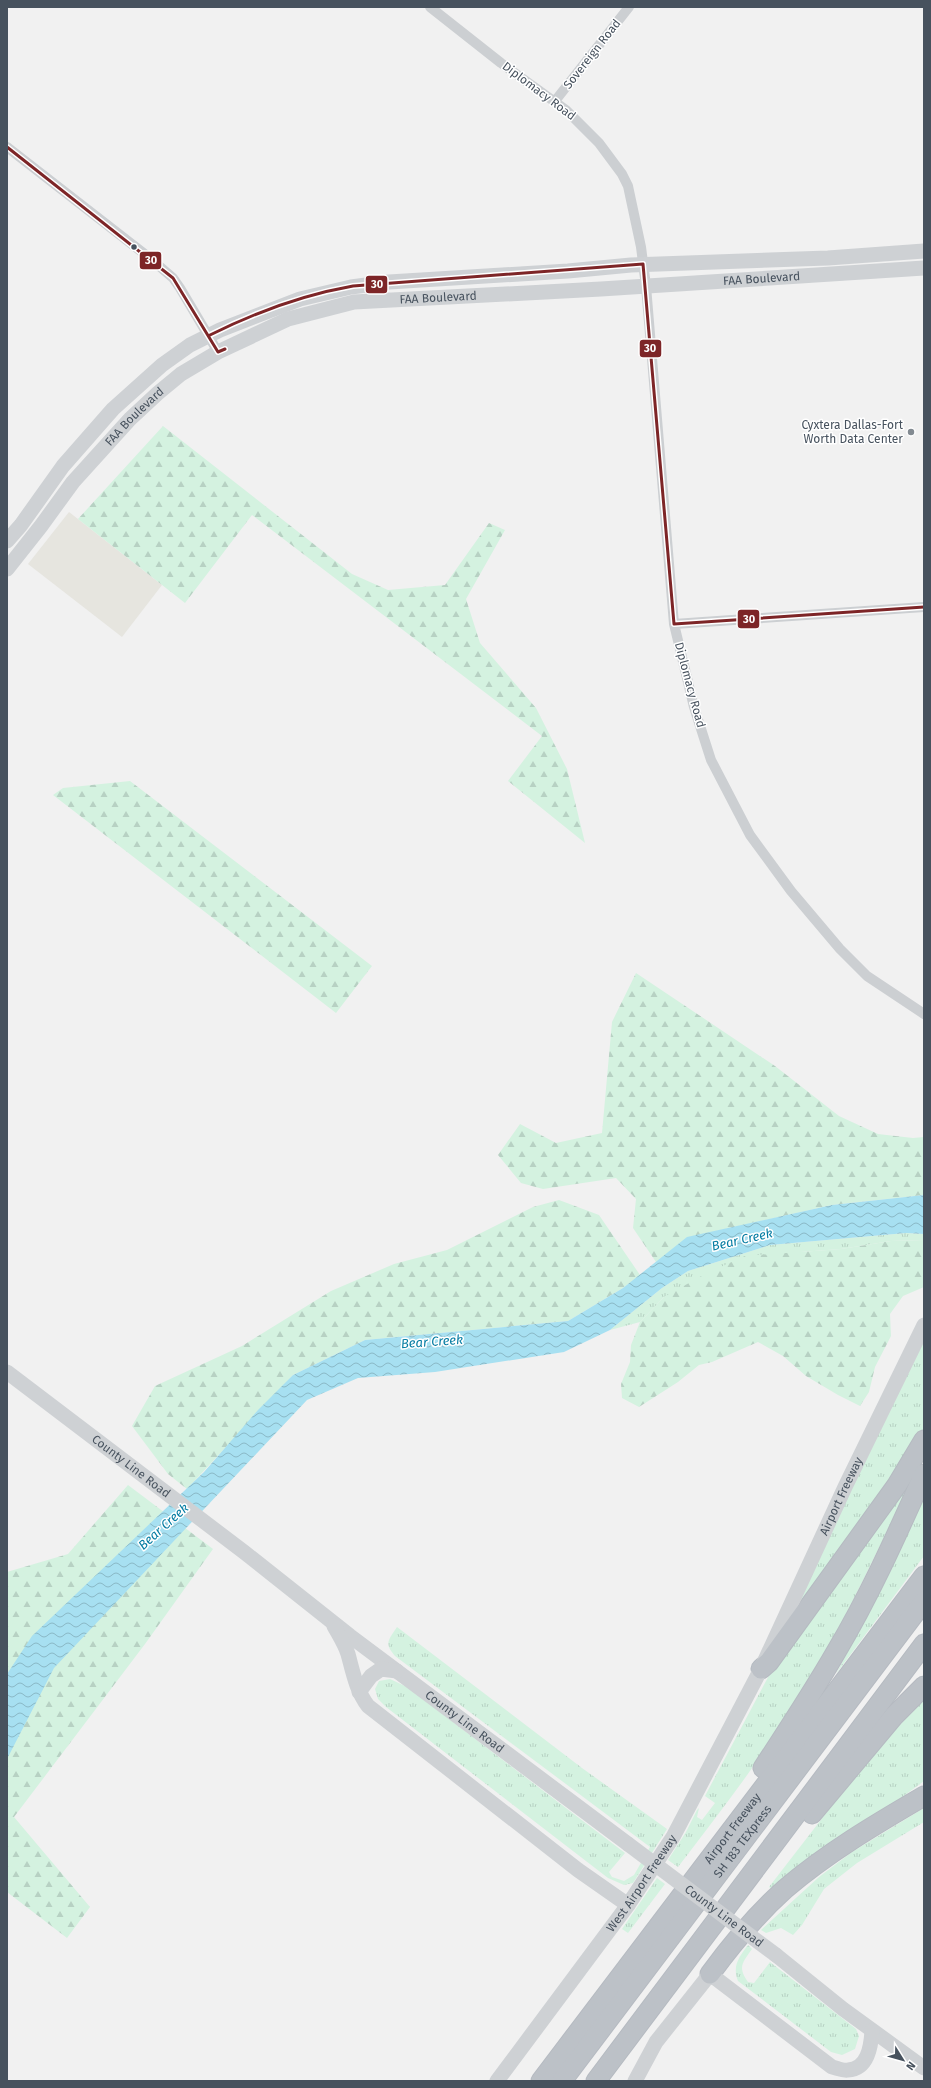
<svg xmlns="http://www.w3.org/2000/svg" width="931" height="2088" viewBox="0 0 931 2088" font-family="'Fira Sans',sans-serif">
<style>
.commercial{fill:#e6e5df}
.grass{fill:url(#grass-tufts)}
.forest{fill:url(#forest-firs)}
.water{fill:url(#water-waves)}
.lines{fill:none;stroke-linecap:round;stroke-linejoin:round}
.highway-casing{stroke:#b5bac1;stroke-width:21}
.street{stroke:#cccfd2;stroke-width:10}
.secondary{stroke:#ced1d4;stroke-width:15}
.highway{stroke:#bcc1c7;stroke-width:19}
.secondary-bridge{stroke:#ced1d4;stroke-width:15}
.bus-1-casing{stroke:#fff;stroke-width:6}
.bus-1{stroke:#7d2527;stroke-width:3}
.bus-dot{fill:#47525e;stroke:#fff;stroke-width:1.5}
.poi-dot{fill:#828a91;stroke:#fff;stroke-width:1.5}
.labels{text-anchor:middle;stroke-width:3;stroke-linejoin:round;paint-order:stroke}
.street-label{font-size:12px;fill:#47525e;stroke:#fff}
.poi-label{font-size:12px;fill:#47525e;stroke:#fff;text-anchor:end}
.water-label{font-size:13px;font-style:italic;fill:#067da3;stroke:#fff}
.line-badge{stroke:#fff;stroke-width:1.5}
.badge-label{font-size:11px;text-anchor:middle;font-weight:bold;fill:#fff}
</style>
<defs>
<pattern id="grass-tufts" width="24" height="20" patternUnits="userSpaceOnUse"><rect width="24" height="20" fill="#d4f2e0"/><path d="M3 7l-1-3M5 7V3M7 7l1-3M15 17l-1-3M17 17v-4M19 17l1-3" fill="none" stroke="#b7d1c3"/></pattern>
<pattern id="forest-firs" width="22" height="20" patternUnits="userSpaceOnUse"><rect width="22" height="20" fill="#d4f2e0"/><path d="M5 1l3.5 6h-7zM16 11l3.5 6h-7z" fill="#b7d1c3"/></pattern>
<pattern id="water-waves" width="16" height="10" patternUnits="userSpaceOnUse"><rect width="16" height="10" fill="#a7e0f1"/><path d="M0 5q4-4 8 0t8 0" fill="none" stroke="#8ab8c6"/></pattern>
</defs>
<rect width="100%" height="100%" fill="#f1f1f1"/>
<path class="commercial" d="M69 512 162 585 122 637 28 564Z"/>
<path class="grass" d="M906 1233 924 1234V1240L891 1241 841 1249 801 1252 664 1297 640 1322 610 1330 662 1288 688 1271 770 1245Z
M924 1341V1431L799 1609 795 1603Z
M908 1483 909 1486C876 1553 845 1621 807 1685 769 1749 723 1808 678 1867L668 1860 686 1832 697 1810 699 1808 697 1817 702 1820 715 1803 705 1796 774 1666Z
M924 1492V1556L836 1674 883 1585Z
M397 1627 582 1768 667 1829 633 1883 624 1885 608 1878 386 1707 378 1699 375 1689 379 1681 390 1679 407 1687 625 1853 609 1872 612 1877 624 1881 634 1875 650 1847 395 1656C384 1643 388 1641 397 1627Z
M924 1699V1781L775 1891 769 1887 868 1759Z
M924 1808V1822L857 1863 824 1889 802 1925 793 1935 781 1928 766 1933 761 1930 819 1877 852 1852Z
M657 1878 665 1884 628 1933 622 1929Z
M748 1945 752 1949C743 1962 737 1967 748 1982L754 1983 770 1962 856 2029 859 2036 855 2049 842 2055 831 2052 738 1981C732 1966 739 1957 748 1945Z"/>
<path class="forest" d="M163 426 352 574 388 590 445 585 489 523 505 530 466 599 480 643 536 708 567 769 585 843 508 781 542 736 252 515 185 603 78 519Z
M130 781 372 966 336 1013 53 795 63 788Z
M636 973 775 1066 839 1116 878 1134 913 1138 924 1137V1195L832 1205 690 1237 656 1262 633 1228 636 1199 616 1178 543 1189 521 1183 498 1155 520 1124 556 1143 602 1133 612 1022Z
M559 1200 599 1215 640 1275 623 1288 568 1321 365 1340 293 1375 187 1489 168 1474 132 1426 155 1386 242 1346 331 1291 394 1264 447 1250 533 1207Z
M924 1240V1287L903 1296 890 1314 891 1336 875 1367 869 1392 860 1406 838 1395 806 1376 783 1356 758 1342 712 1362 699 1365 678 1382 639 1407 622 1398 621 1384 630 1362 631 1345 640 1322 664 1297 705 1274 745 1256 841 1249 891 1241Z
M128 1485 213 1549 145 1644 14 1817 90 1907 67 1938 7 1892V1572L68 1554Z"/>
<path class="water" d="M924 1195V1234L906 1233 770 1245 688 1271 662 1288 610 1330 564 1352 435 1372 358 1378 307 1400 54 1668 7 1759V1674L32 1636 204 1472 258 1410 293 1375 365 1340 568 1321 623 1288 687 1237 832 1205Z"/>
<g class="lines">
<g class="highway-casing">
<g id="highway">
<path d="M761 1669 769 1662 897 1485 924 1440"/>
<path d="M763 1768C788 1730 813 1692 836 1652 870 1595 897 1534 924 1474"/>
<path d="M812 1814 894 1716 924 1686"/>
<path d="M710 1974C732 1944 757 1914 785 1889 827 1853 876 1824 924 1796"/>
<path id="s4" d="M541 2081 924 1576"/>
<path id="s5" d="M562 2081 924 1601"/>
<path d="M596 2081 924 1644"/>
</g>
</g>
<path class="street" d="M430 7 501 63 566 110 599 143 622 174 628 186 641 247 646 286 674 624 694 707 711 760 750 835 791 891 840 949 867 976 924 1014
M555 101 629 7
M7 147 151 259 173 278 180 288 218 352
M674 624 924 607"/>
<g class="secondary">
<path d="M7 541 21 525 63 466 113 409 162 365 190 345 220 330 300 299 351 287 389 282 568 271 631 265 828 258 924 251"/>
<path id="s1" d="M7 569 41 526 73 482 130 419 158 393 181 374 218 352 288 319 354 302 601 289 924 268"/>
<path id="s2" d="M7 1372 244 1552 350 1636 628 1844"/>
<path d="M334 1626C339 1635 345 1644 348 1654 353 1672 356 1690 368 1706L578 1870 628 1905"/>
<path d="M359 1692 371 1676 381 1669 397 1671"/>
<path d="M776 1955 843 2009 924 2068"/>
<path id="s3" d="M497 2081 628 1905 673 1837 761 1669 845 1487 924 1325"/>
<path d="M635 2081 656 2042 710 1974 832 2067C837 2068 843 2071 848 2070 868 2069 871 2046 872 2031"/>
</g>
<use href="#highway" class="highway"/>
<path class="secondary-bridge" id="s6" d="M628 1844 776 1955"/>
<g class="bus-1-casing">
<path id="bus-1" d="M7 147 173 278 218 352 225 349
M210 335C256 312 302 295 353 286L643 264 674 624 924 607"/>
</g>
<use href="#bus-1" class="bus-1"/>
</g>
<circle class="bus-dot" cx="134" cy="247" r="3.5"/>
<circle class="poi-dot" cx="911" cy="432" r="4"/>
<g class="labels">
<g class="street-label">
<text transform="translate(592 54) rotate(-52)" y="4">Sovereign Road</text>
<text transform="translate(539 91) rotate(37)" y="4">Diplomacy Road</text>
<text dy="4" stroke="none"><textPath href="#s1" startOffset="859">FAA Boulevard</textPath></text>
<text dy="4" stroke="none"><textPath href="#s1" startOffset="535">FAA Boulevard</textPath></text>
<text dy="4" stroke="none"><textPath href="#s1" startOffset="199">FAA Boulevard</textPath></text>
<text transform="translate(690 685) rotate(75)" y="4">Diplomacy Road</text>
<text dy="4" stroke="none"><textPath href="#s2" startOffset="156">County Line Road</textPath></text>
<text dy="4" stroke="none"><textPath href="#s3" startOffset="681">Airport Freeway</textPath></text>
<text dy="4" stroke="none"><textPath href="#s2" startOffset="576">County Line Road</textPath></text>
<text dy="4" stroke="none"><textPath href="#s4" startOffset="317">Airport Freeway</textPath></text>
<text dy="4" stroke="none"><textPath href="#s5" startOffset="300">SH 183 TEXpress</textPath></text>
<text dy="4" stroke="none"><textPath href="#s3" startOffset="245">West Airport Freeway</textPath></text>
<text dy="4" stroke="none"><textPath href="#s6" startOffset="120">County Line Road</textPath></text>
</g>
<g class="poi-label">
<text x="903" y="429">Cyxtera Dallas-Fort<tspan x="903" dy="14">Worth Data Center</tspan></text>
</g>
<g class="water-label">
<text transform="translate(742 1239) rotate(-13)" y="5">Bear Creek</text>
<text transform="translate(432 1341) rotate(-4)" y="5">Bear Creek</text>
<text transform="translate(163 1526) rotate(-42)" y="5">Bear Creek</text>
</g>
</g>
<g class="line-badge">
<rect x="139" y="251" width="23" height="19" rx="4" fill="#7d2527"/>
<rect x="365" y="275" width="23" height="19" rx="4" fill="#7d2527"/>
<rect x="639" y="339" width="23" height="19" rx="4" fill="#7d2527"/>
<rect x="737" y="609" width="23" height="20" rx="4" fill="#7d2527"/>
</g>
<g class="badge-label">
<text x="151" y="264">30</text>
<text x="377" y="288">30</text>
<text x="650" y="352">30</text>
<text x="749" y="623">30</text>
</g>
<rect width="931" height="2088" fill="none" stroke="#47525e" stroke-width="16"/>
<g transform="translate(903 2060) rotate(127)" stroke="#ffffff" stroke-width="3" paint-order="stroke">
<path d="M0-3L7 15L0 10L-7 15Z" fill="#47525e"/>
<text y="-6" font-size="11" font-weight="bold" text-anchor="middle" fill="#47525e">N</text>
</g>
</svg>
